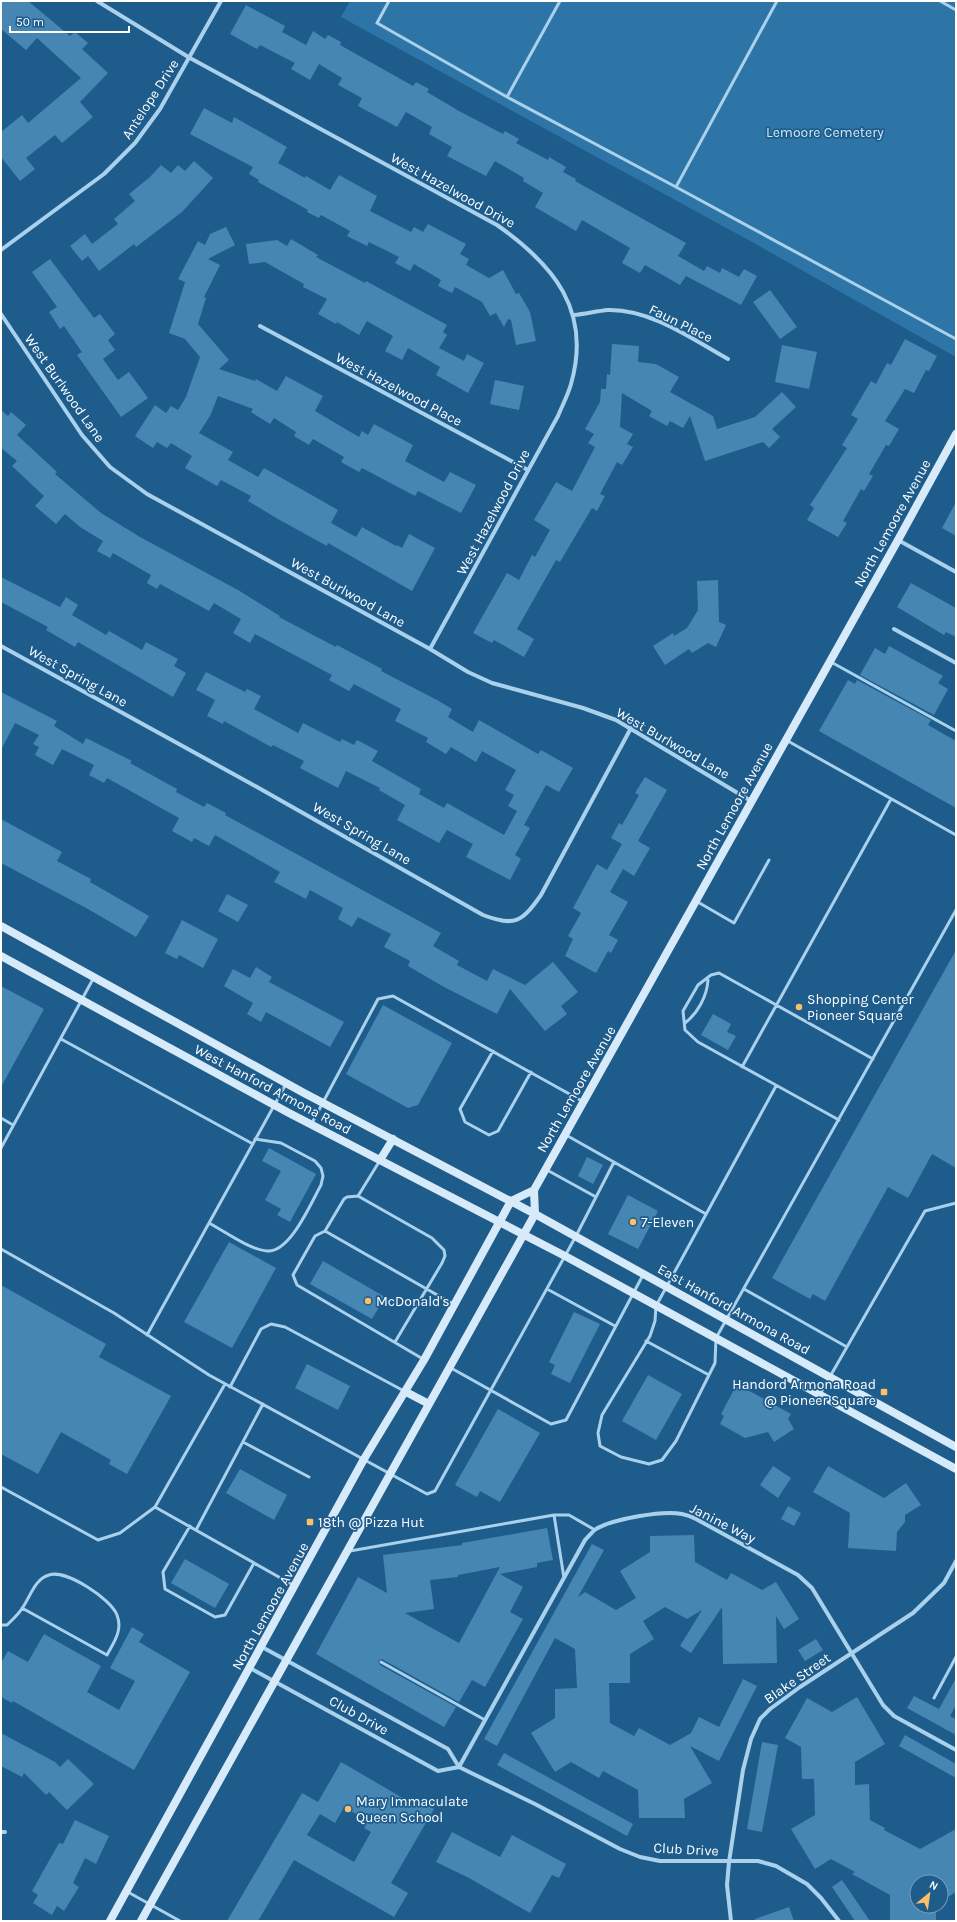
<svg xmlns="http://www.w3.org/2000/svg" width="957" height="1922" viewBox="0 0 957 1922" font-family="Karla,sans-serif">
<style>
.green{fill:#2e75a7}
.building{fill:#4686b3;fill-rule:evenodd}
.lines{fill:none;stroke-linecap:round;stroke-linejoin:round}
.lane{stroke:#aad1ec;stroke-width:3}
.street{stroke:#aad1ec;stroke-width:4}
.secondary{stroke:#d6eaf9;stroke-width:8}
.poi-dot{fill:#fbbe69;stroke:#1e5c8c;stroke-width:1.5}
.labels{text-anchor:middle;stroke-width:3.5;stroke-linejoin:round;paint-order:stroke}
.street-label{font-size:14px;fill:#fff;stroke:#1e5c8c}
.park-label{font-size:14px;fill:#cfe8f9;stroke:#1e5c8c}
.poi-label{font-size:14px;fill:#fff;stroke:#1e5c8c;text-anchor:start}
</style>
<rect width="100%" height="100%" fill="#1e5c8c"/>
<path class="green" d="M350 1H956V357L752 242 341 17Z"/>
<path class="building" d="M1 1H28L70 36 75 32 88 43 82 49 108 73 80 102 93 117 62 143 55 135 26 158 35 169 20 181 1 157V132L22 115 28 123 81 78 37 38 26 50 1 29Z
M246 5 285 26 282 32 306 45 313 31 325 39 328 35 341 42 340 45 413 86 416 82 429 89 427 92 459 111 503 134 505 131 519 139 516 143 548 160 549 157 566 167 563 172 576 179 575 181 686 243 678 256 704 271 707 266 720 273 722 268 739 277 744 269 757 276 741 305 686 276 680 285 645 265 640 273 622 263 630 248 582 220 576 231 535 207 543 193 523 181 524 178 495 161 486 176 447 156 452 147 429 134 432 127 406 112 397 127 358 106 362 98 338 85 342 78 319 64 310 80 291 69 295 63 260 45 257 49 230 34Z
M204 108 232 123 234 117 287 147 278 163 305 178 306 176 330 190 339 175 377 196 370 211 411 232 414 227 423 232 428 224 466 244 460 254 469 259 466 265 489 278 503 270 516 294 519 293 530 312 536 341 516 345 511 320 508 319 504 327 496 313 490 316 482 302 455 287 452 293 438 286 441 280 414 264 410 271 395 263 399 257 369 242 367 246 347 236 350 231 321 215 319 218 307 212 308 210 258 182 259 180 249 174 253 167 190 134Z
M194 161 213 178 182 212 136 247 134 244 99 271 88 256 82 261 70 246 85 234 92 244 118 224 114 219 135 201 129 194 150 177 161 165 171 173 178 165 185 171Z
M226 227 235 245 208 259 220 265 204 297 206 298 198 324 229 360 219 369 255 381 256 379 277 391 286 376 323 396 315 411 359 437 362 431 368 435 374 424 413 445 405 461 444 482 450 472 476 485 461 513 418 491 415 496 362 468 359 472 341 462 344 457 313 439 309 445 294 436 296 432 274 418 270 424 251 412 253 409 218 396 210 416 199 433 233 452 228 460 258 477 264 468 338 510 331 523 356 537 362 527 396 546 397 545 402 548 409 534 435 548 412 591 328 543 327 546 278 519 248 501 251 496 221 480 217 486 185 468 192 456 171 443 167 448 157 442 153 448 135 436 155 405 166 413 171 406 178 410 186 397 200 357 185 339 169 333 185 282 178 279 198 241 205 245 210 234Z
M291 239 318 255 316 257 365 283 366 281 447 325 443 332 447 335 439 348 464 361 467 354 484 363 468 393 436 375 440 367 408 348 402 360 385 351 393 336 367 321 359 335 337 322 336 324 318 314 327 299 303 287 304 284 265 262 249 264 246 244 277 240 287 246Z
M50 259 94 318 100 314 115 334 108 340 115 350 103 359 118 380 129 372 148 398 121 417 77 355 82 352 64 326 60 329 49 312 57 307 32 272Z
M770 290 797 327 780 339 753 302Z
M905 339 937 356 929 371 926 370 914 393 905 389 885 421 899 429 889 446 886 445 869 474 873 476 864 491 861 489 843 521 847 523 838 537 807 520 814 508 810 505 847 448 842 445 858 419 851 415 871 381 876 384 887 363 891 365Z
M612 344 639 346 638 362 656 364 679 377 670 392 713 416 717 429 755 417 782 392 796 407 772 429 780 437 769 448 763 442 705 461 690 416 683 428 670 421 667 426 649 416 652 411 622 393 620 427 633 434 627 444 633 447 622 465 617 462 600 494 605 496 597 511 592 508 560 562 556 560 517 629 534 639 524 657 494 640 492 643 473 633 507 573 519 580 532 555 535 557 550 530 534 520 556 482 572 491 595 447 588 443 594 434 585 429 600 402 601 389H606L607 374 610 375Z
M782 345 817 352 809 389 775 382Z
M495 380 524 386 519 410 490 404Z
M1 410 8 416 11 412 26 425 17 435 57 472 55 474 101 513 140 537 238 590 280 616 279 617 336 647 337 645 382 669 381 671 437 700 452 709 448 717 473 732 479 720 538 754 541 750 573 768 559 792 546 785 524 825 530 828 515 855 521 859 510 880 466 857 473 844 447 830 439 843 397 820 405 805 379 790 380 788 346 771 338 788 300 768 304 761 273 745 271 747 224 721 223 724 207 716 215 700 196 690 206 672 245 692 247 689 261 696 254 709 298 733 303 723 340 742 342 739 354 745 357 740 378 751 372 761 421 789 419 794 444 808 447 803 504 835 517 811 508 806 514 795 505 790 516 770 482 751 476 762 451 747 446 754 426 742 428 738 395 721 401 709 354 684 349 691 329 680 332 675 255 634 250 643 233 633 241 619 214 603 209 611 160 584 157 589 147 583 151 575 113 553 110 558 97 551 103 541 80 527 65 514 56 524 35 506 44 496 12 466 17 461 1 448Z
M956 502V536L942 528Z
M1 577 60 607 66 597 78 605 72 615 106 635 109 631 142 650 146 642 178 659 174 666 186 673 173 697 78 642 75 647 46 630 48 627 1 602Z
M718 580 719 622 726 625 716 647 708 643 692 653 689 649 665 665 653 646 673 633 674 636 687 628 698 610 697 581Z
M911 583 956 608V637L946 632 944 635 897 607Z
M889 646 943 676 938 683 948 689 934 715 860 675 875 648 885 654Z
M848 680 855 684 857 680 931 720 928 725 956 741V808L819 731Z
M1 692 57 721 54 726 83 744 86 738 132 761 130 763 177 789 176 792 204 807 207 803 226 813 225 815 441 933 433 946 459 961 457 965 487 981 493 969 525 985 553 962 578 992 561 1006 567 1014 545 1031 510 989 497 1014 444 987 408 966 410 961 384 947 391 934 358 917 352 927 338 919 343 908 310 890 306 899 274 882 280 872 215 835 209 846 194 838 192 842 172 831 179 818 107 778 104 783 89 775 94 765 62 749 53 765 35 755 39 747 33 744 39 735 15 723 1 750Z
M645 777 667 790 638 841 650 848 634 876 623 869 610 892 628 902 609 935 618 940 611 953 608 951 596 973 565 956 573 939 568 936 581 913 573 908 597 864 607 870 622 844 611 838 619 823 622 825 639 795 635 793Z
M1 819 62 852 57 861 91 879 90 882 149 916 136 937 88 909 1 863Z
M227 894 248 905 238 922 218 911Z
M182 920 218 939 203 968 179 955 177 959 165 953Z
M956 950V1168L932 1154 908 1198 888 1187 825 1301 813 1294 810 1299 772 1278Z
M256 967 272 977 269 982 344 1022 330 1047 266 1012 261 1022 247 1014 253 1003 224 986 233 969 250 978Z
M1 986 44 1009 1 1087Z
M383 1005 452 1043 418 1105 408 1108 346 1074Z
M713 1014 731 1024 727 1032 736 1036 728 1050 701 1035Z
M269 1148 316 1174 290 1222 277 1215 281 1209 265 1200 281 1171 262 1161Z
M587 1157 603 1165 593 1184 578 1176Z
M628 1195 658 1211 638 1249 608 1234Z
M229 1242 276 1268 232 1348 184 1322Z
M323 1261 385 1297 372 1319 310 1284Z
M1 1285 106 1344 99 1357 171 1396 127 1474 109 1464 111 1460 61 1432 38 1474 1 1454Z
M574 1312 600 1324 570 1383 551 1374 555 1365 549 1362Z
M307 1364 350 1386 338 1410 295 1388Z
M648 1375 682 1394 656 1440 622 1421Z
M737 1384 791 1414 788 1419 794 1429 774 1442 768 1432 745 1438 720 1424 724 1416 721 1414Z
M498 1409 540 1433 500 1502 480 1491 477 1497 455 1485Z
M773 1466 791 1478 778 1498 760 1485Z
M828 1466 884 1498 906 1483 921 1505 905 1515V1522L897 1532 896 1551 848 1548 850 1513 813 1492Z
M240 1469 287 1495 274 1520 226 1493Z
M788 1506 801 1513 794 1526 781 1519Z
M547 1528 553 1560 537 1563V1567L500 1574 523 1587 510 1612 523 1619 485 1687 472 1680 459 1702 382 1659 378 1661 380 1665 456 1707 444 1727 316 1654 358 1577 387 1593 383 1555 462 1545V1543ZM500 1567 459 1643 405 1613 434 1609 430 1580 458 1577V1575Z
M694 1535 695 1562 727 1580 731 1573 762 1590 776 1582 799 1619 784 1629 776 1616 777 1663 723 1664 722 1607 691 1653 680 1646 702 1610 687 1619 665 1607 643 1621 654 1639 630 1654V1683H609L610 1723 634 1736 639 1728 670 1745 691 1733 699 1717 719 1727 743 1679 757 1686 719 1761 690 1746 712 1783 684 1799 685 1818H639L638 1790 603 1771 599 1778 571 1762 555 1772 531 1733 555 1718V1689L577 1688 575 1649 555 1638 497 1746 484 1739 592 1544 604 1550 578 1597 585 1592 616 1610 636 1598 620 1571 650 1552V1536Z
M185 1559 229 1584 215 1608 171 1583Z
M132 1627 144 1634 139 1642 190 1672 134 1770 13 1701 12 1703 1 1697V1663L8 1651 28 1662 44 1634 101 1666 87 1692 119 1710 135 1681 110 1668Z
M816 1639 823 1650 805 1661 798 1650Z
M956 1678V1705L950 1716 956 1719V1735L907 1708 914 1696 939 1709Z
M857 1697 885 1744 855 1762V1785L869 1784 870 1820 885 1828 884 1830 920 1849 956 1829V1892L941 1901V1882H917V1906H936V1921H890V1895L852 1874 855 1872 831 1859 815 1869 791 1829 815 1815 814 1779H802L801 1747 785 1738 807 1698 832 1712Z
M1 1733 55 1762 60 1767 68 1759 94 1784 67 1810 49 1792 46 1795 24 1773 22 1777 1 1766Z
M905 1735 956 1764V1778L899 1746Z
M762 1742 778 1745 762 1832 747 1829Z
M504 1753 633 1824 627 1836 497 1765Z
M341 1762 413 1804 416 1799 434 1809 391 1883 408 1893 394 1917 294 1860 258 1921H227L302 1793 318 1802ZM344 1807 368 1821 364 1828 371 1832 354 1862 307 1835 320 1814 335 1823Z
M75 1820 109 1836 96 1864 85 1858 73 1883 79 1887 64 1911 57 1906 52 1915 33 1903 38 1895 32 1891 59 1843 63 1844Z
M452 1832 500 1857 512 1835 566 1864 559 1878 552 1875 530 1913 469 1878 436 1862Z
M842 1880 870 1921H855L832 1887Z
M789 1907 794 1921H756L755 1919Z"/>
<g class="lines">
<path class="lane" d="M389 1 377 23 507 97
M560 1 507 97 676 187
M777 1 676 187 956 339
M940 1 956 10
M831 662 956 731
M786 740 956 835
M696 901 734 923 769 860
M685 1023C698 1013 707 996 708 980
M61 1039 253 1144
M493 1051 460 1109 465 1122 489 1135 498 1131 531 1072
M742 1067 891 799
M776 1086 656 1306 655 1321 650 1336 602 1415 598 1433 600 1446 621 1457 649 1464 662 1460 676 1441 715 1363 716 1338 956 910
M1 1118 13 1125
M839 1120 698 1042 685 1030 683 1011 698 985 711 975 719 973 873 1059
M312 1123 378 999 393 996 582 1101
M566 1135 706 1214
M1 1148 93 979
M547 1170 596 1197
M358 1196 379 1162
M209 1223C224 1231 250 1250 267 1251 290 1253 311 1203 321 1185L323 1176 321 1168 315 1161 281 1143 255 1139
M325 1231 315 1236 293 1275 297 1285 423 1359
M1 1249 114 1313 209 1375 427 1494 435 1491 576 1236 614 1162
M547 1289 615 1326
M744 1289 847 1347
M147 1335 286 1084
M646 1341 709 1375
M395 1342 442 1263 445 1256 444 1250 432 1238 358 1196 347 1197 344 1199 325 1231 453 1304
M451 1368 551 1424 566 1420 643 1275
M230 1387 261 1329 271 1324 285 1327 404 1391
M820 1394 925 1211 956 1203
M243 1442 309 1477
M1 1487 98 1540 120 1533 155 1507 293 1585
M155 1507 225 1384
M554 1515 564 1578
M190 1526 163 1572 165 1589 215 1617 225 1615 254 1563
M196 1530 263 1404
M350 1551 554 1515H569L595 1530
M1 1625H7C12 1620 19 1614 23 1607 31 1595 35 1579 49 1575 66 1569 111 1599 117 1615 123 1630 114 1642 107 1655L22 1608
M381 1662 485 1720
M934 1698 956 1657
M126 1891 180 1921"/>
<path class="street" d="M97 1 190 58 497 225C554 265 592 311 571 384 568 395 562 406 558 416L430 649
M1 250 104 174 135 143 160 109 221 1
M1 314 82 435 110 467 147 494 430 649 468 672 492 683 583 708 616 720 751 801
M574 315C585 314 597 311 608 310 651 309 692 339 728 359
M260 326 528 470
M898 540 956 572
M894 629 956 663
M1 646 257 787 483 915C515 927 522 922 541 895L631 728
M262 1647 448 1749 459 1767 535 1804 620 1849 640 1857 660 1861H758L776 1866 807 1884 821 1898 839 1921
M250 1668 438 1771 459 1767
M459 1767 585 1540C589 1536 592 1532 596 1529 613 1519 663 1510 682 1514 687 1515 692 1517 696 1519L798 1575 812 1588 883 1705 894 1716 956 1750
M1 1832H5
M731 1921 727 1885 729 1862 743 1770 751 1739 760 1719 770 1709 800 1687 913 1613 944 1583 956 1561"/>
<path class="secondary" d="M1 926 304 1093 535 1214 956 1447
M1 956 289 1113 565 1256 956 1469
M380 1160 393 1139
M406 1392 429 1404
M110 1921 364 1459 424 1360 511 1201 534 1190
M141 1921 535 1214 534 1190 898 540 956 434"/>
</g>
<g class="poi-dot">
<circle cx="799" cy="1007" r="4"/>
<circle cx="633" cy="1222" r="4"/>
<circle cx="368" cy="1301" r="4"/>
<rect x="880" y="1388" width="8" height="8" rx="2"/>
<rect x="306" y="1518" width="8" height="8" rx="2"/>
<circle cx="348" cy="1809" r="4"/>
</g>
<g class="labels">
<g class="street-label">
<text transform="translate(150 99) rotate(-57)" y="5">Antelope Drive</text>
<text transform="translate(453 190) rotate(29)" y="5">West Hazelwood Drive</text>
<text transform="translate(681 323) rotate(26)" y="5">Faun Place</text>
<text transform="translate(65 388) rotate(55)" y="5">West Burlwood Lane</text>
<text transform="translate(399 389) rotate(28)" y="5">West Hazelwood Place</text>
<text transform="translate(493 512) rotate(-62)" y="5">West Hazelwood Drive</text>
<text transform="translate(892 523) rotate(-61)" y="5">North Lemoore Avenue</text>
<text transform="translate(348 592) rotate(29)" y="5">West Burlwood Lane</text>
<text transform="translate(78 676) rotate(29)" y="5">West Spring Lane</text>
<text transform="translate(673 743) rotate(30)" y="5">West Burlwood Lane</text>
<text transform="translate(734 806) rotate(-61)" y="5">North Lemoore Avenue</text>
<text transform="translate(362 833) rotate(30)" y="5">West Spring Lane</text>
<text transform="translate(273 1089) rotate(28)" y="5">West Hanford Armona Road</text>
<text transform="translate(576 1089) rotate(-60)" y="5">North Lemoore Avenue</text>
<text transform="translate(734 1309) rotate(29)" y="5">East Hanford Armona Road</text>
<text transform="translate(723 1523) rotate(27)" y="5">Janine Way</text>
<text transform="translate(270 1606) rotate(-61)" y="5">North Lemoore Avenue</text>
<text transform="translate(797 1678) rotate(-35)" y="5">Blake Street</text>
<text transform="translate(359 1715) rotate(29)" y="5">Club Drive</text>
<text transform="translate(686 1849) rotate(3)" y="5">Club Drive</text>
</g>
<g class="park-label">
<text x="825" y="137">Lemoore Cemetery</text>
</g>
<g class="poi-label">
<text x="807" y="1004">Shopping Center<tspan x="807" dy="16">Pioneer Square</tspan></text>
<text x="641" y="1227">7-Eleven</text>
<text x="376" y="1306">McDonald's</text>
<text x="876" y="1389" text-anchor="end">Handord Armona Road<tspan x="876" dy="16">@ Pioneer Square</tspan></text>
<text x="318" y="1527">18th @ Pizza Hut</text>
<text x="356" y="1806">Mary Immaculate<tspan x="356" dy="16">Queen School</tspan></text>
</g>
</g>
<rect width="957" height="1922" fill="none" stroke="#ffffff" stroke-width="4"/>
<g transform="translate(929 1894) rotate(29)"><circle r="19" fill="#1e5c8c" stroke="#789dba"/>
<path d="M0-3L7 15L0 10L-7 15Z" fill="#fbbe69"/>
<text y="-6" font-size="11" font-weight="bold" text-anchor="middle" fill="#ffffff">N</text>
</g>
<path d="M10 26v6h119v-6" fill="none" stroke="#ffffff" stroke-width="2"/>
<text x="16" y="26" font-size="12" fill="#ffffff" stroke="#1e5c8c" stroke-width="3" paint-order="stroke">50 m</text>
</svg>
